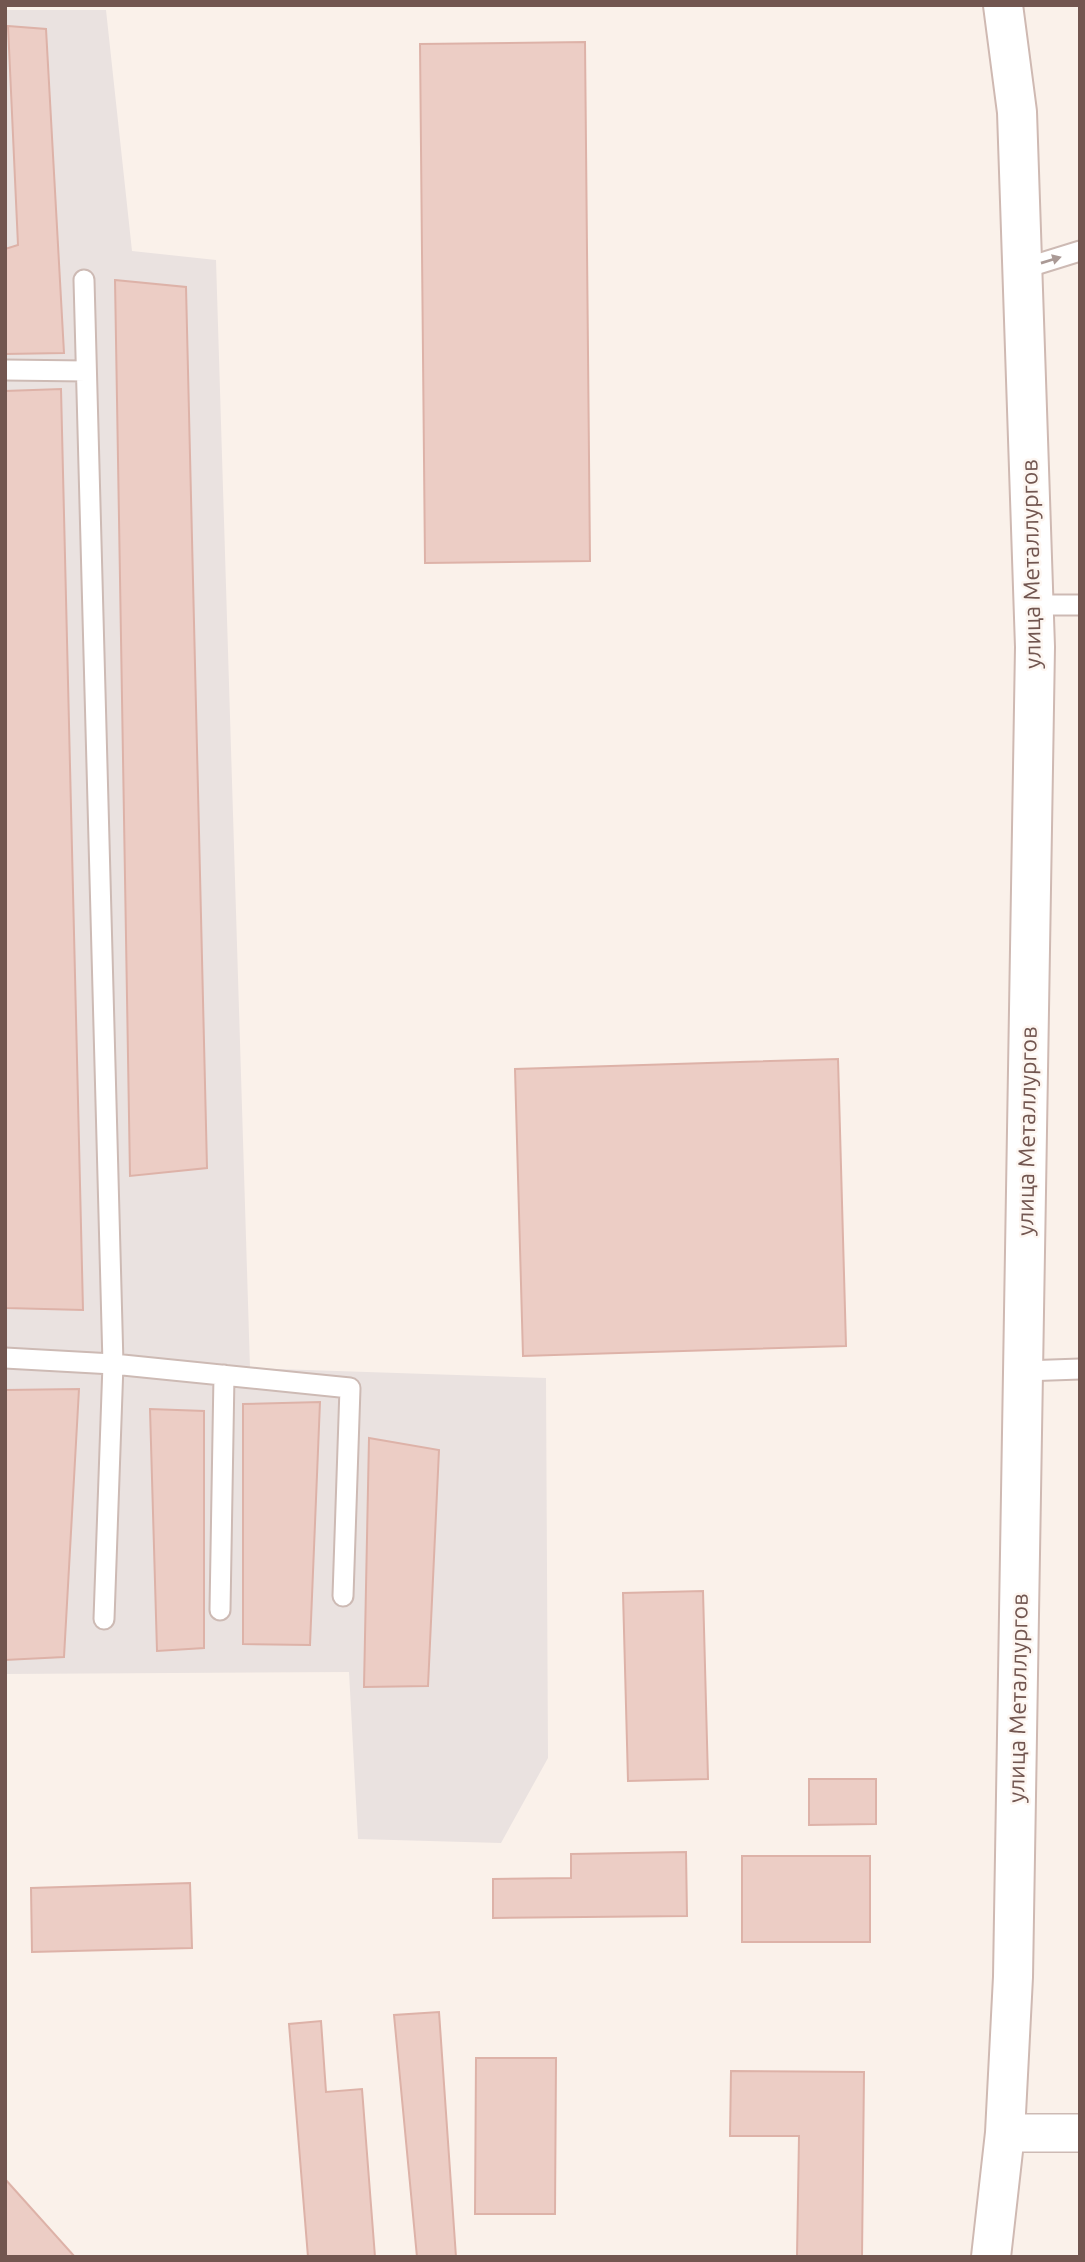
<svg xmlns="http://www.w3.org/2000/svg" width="1085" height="2262" viewBox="0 0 1085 2262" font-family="Ubuntu,sans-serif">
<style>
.industrial{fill:#eae2e0}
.building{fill:#eccdc5;stroke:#ddb2a8;stroke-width:2}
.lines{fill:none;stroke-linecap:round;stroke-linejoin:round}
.lane-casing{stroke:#cdbab4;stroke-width:23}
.street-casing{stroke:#cdbab4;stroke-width:40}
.secondary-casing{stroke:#cfb9b2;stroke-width:42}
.lane{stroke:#fff;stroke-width:19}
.street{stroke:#fff;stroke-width:37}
.secondary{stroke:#fff;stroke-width:38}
.oneway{fill:#aa9a96}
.labels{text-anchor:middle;stroke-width:5;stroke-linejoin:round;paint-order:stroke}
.street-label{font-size:23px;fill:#725650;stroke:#fdf6f1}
</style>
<rect width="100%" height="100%" fill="#faf1ea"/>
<path class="industrial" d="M5 10H106L132 251 216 260 250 1368 546 1378 548 1758 501 1843 358 1839 349 1672 5 1674Z"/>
<path class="building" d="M8 26 46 29 64 353 5 354V249L18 245Z
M585 42 590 561 425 563 420 44Z
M115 280 186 287 207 1168 130 1176Z
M61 389 83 1310 6 1308 5 391Z
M838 1059 846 1346 523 1356 515 1069Z
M79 1389 64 1657 5 1660V1390Z
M320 1402 310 1645 243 1644V1404Z
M150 1409 204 1411V1648L157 1651Z
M369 1438 439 1450 428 1686 364 1687Z
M703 1591 708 1779 628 1781 623 1593Z
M809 1779H876V1824L809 1825Z
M686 1852 687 1916 493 1918V1879L571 1878V1854Z
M742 1856H870V1942H742Z
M190 1883 192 1948 32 1952 31 1888Z
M439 2012 456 2257H417L394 2015Z
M321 2021 326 2092 362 2089 375 2257H308L289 2024Z
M476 2058H556L555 2214H475Z
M731 2071 864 2072 862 2257H797L799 2136H730Z
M5 2179 75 2257H5Z"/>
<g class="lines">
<g class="lane-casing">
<path id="lane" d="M1022 269 1080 251
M5 370 86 371
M1033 605H1080
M5 1358 113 1364 84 280
M1023 1371 1080 1369
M220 1610 224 1375
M104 1619 113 1364 350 1388 343 1596"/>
</g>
<g class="street-casing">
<path id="street" d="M1005 2133H1080"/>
</g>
<g class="secondary-casing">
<path id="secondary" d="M991 2257 1005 2133 1013 1977 1035 647 1017 112 1003 5"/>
</g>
<use href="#lane" class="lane"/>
<use href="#street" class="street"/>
<use href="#secondary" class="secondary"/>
</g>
<defs><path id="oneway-solid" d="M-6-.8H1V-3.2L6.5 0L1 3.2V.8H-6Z" transform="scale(1.75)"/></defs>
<use class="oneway" href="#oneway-solid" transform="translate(1051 260) rotate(-17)"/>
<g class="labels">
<g class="street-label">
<text transform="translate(1031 564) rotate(-91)" y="8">улица Металлургов</text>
<text transform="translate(1027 1131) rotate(-89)" y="8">улица Металлургов</text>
<text transform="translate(1018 1698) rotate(-89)" y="8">улица Металлургов</text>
</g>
</g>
<rect width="1085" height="2262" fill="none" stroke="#725650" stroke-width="14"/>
</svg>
